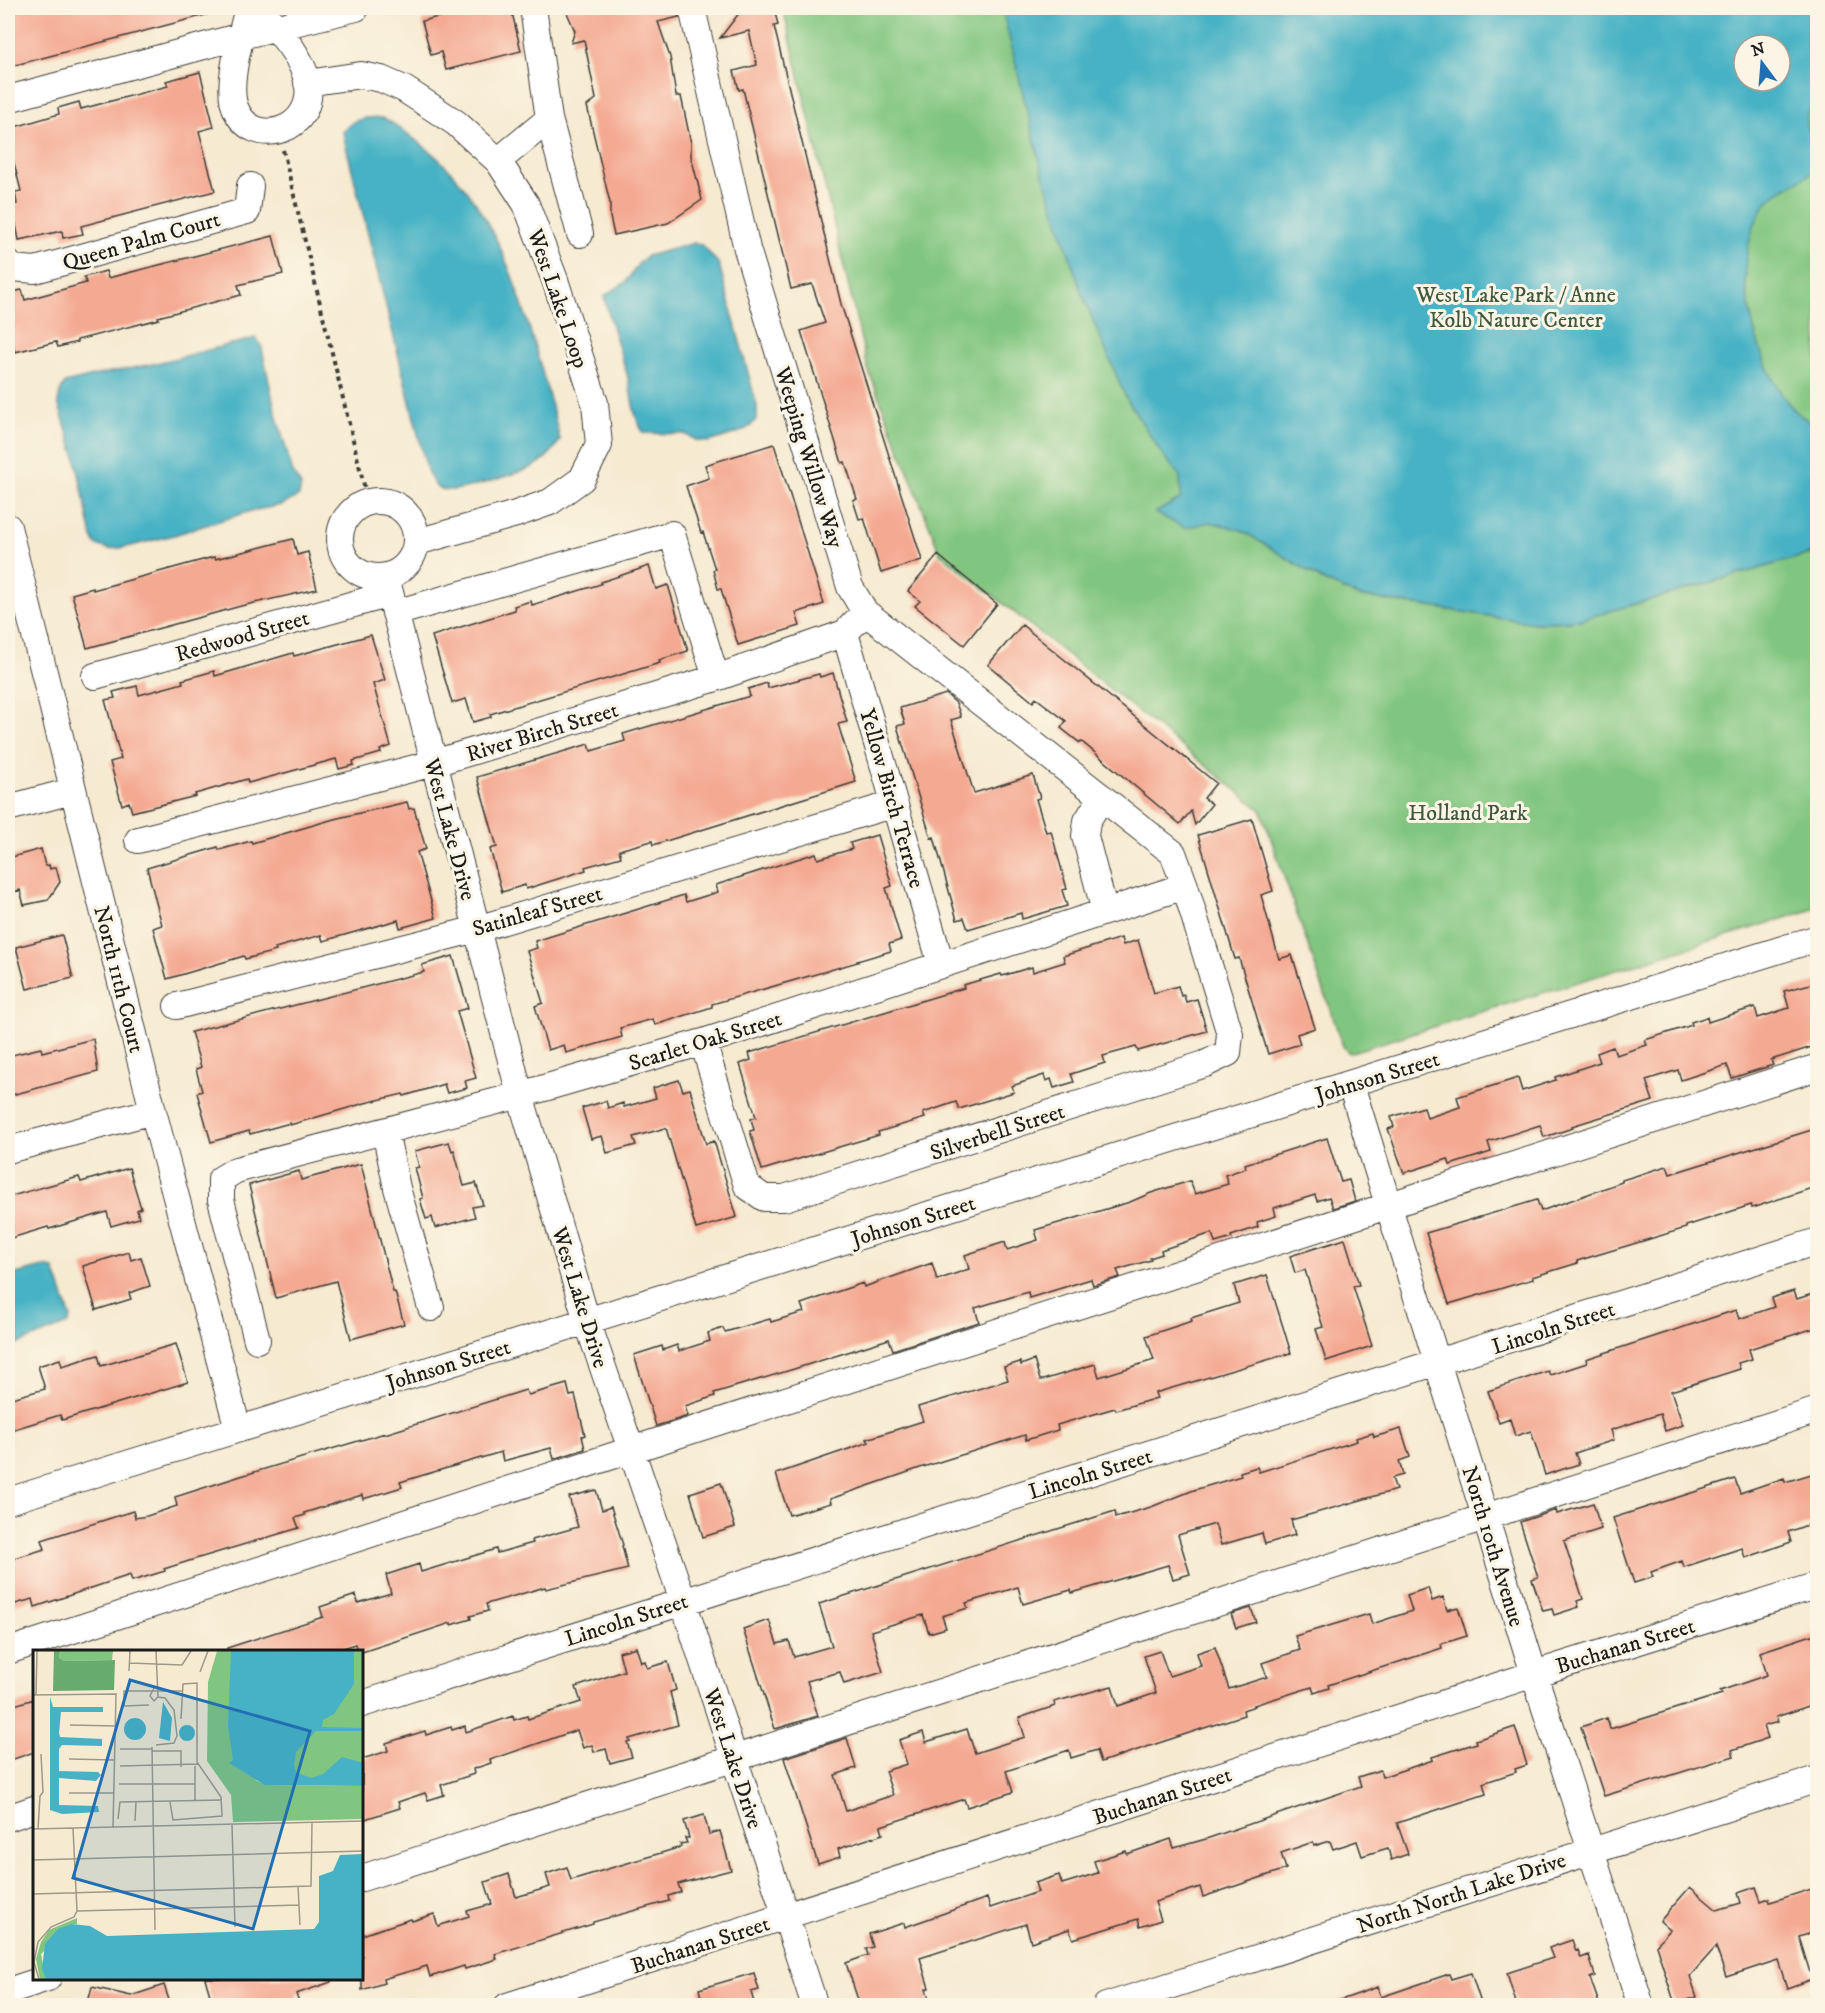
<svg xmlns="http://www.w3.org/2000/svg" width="1825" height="2013" viewBox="0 0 1825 2013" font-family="'IM FELL DW Pica',serif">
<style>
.green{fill:#81c680;stroke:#4e714e;stroke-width:1.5;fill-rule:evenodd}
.water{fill:#47b2c5;stroke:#326770;stroke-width:1.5;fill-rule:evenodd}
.building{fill:#f4a992}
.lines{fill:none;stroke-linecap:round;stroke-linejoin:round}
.minor-casing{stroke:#3d3b37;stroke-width:28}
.path{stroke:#3d3b37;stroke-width:4;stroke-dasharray:4.5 4.5;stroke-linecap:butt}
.minor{stroke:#fff;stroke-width:26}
.labels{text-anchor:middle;stroke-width:6;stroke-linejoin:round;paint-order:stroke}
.street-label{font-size:22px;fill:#1c1c1c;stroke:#fcf5e5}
.park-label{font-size:22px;fill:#3f583f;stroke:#fcf5e5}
.inset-road{fill:none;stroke:#9f9889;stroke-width:1.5}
.view{fill:#1f6fb2;fill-opacity:0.15;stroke:#1f6fb2;stroke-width:3}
.inset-edge{fill:none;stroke:#1c1c1c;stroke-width:3}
</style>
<rect width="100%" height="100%" fill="#fcf5e5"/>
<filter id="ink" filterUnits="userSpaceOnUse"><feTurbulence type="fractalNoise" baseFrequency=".0167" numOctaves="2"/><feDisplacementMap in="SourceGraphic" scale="12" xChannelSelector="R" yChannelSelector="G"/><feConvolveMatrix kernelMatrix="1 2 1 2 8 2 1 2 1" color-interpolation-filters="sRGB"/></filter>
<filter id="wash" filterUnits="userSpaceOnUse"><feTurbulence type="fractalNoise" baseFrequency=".008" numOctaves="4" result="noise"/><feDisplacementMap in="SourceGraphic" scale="24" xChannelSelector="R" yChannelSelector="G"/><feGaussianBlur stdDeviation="1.35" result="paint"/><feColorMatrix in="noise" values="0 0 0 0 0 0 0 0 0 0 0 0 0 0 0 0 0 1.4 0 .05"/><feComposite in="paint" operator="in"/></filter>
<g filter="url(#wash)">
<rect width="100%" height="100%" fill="#f6ead1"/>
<path class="green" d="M783 8H1817V535L1307 571 1324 581 1358 596 1536 623 1579 620 1817 552V908L1349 1053 1343 1046 1261 810 940 553 868 369ZM1744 45H1780V81H1744Z"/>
<path class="water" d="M1002 8H1817V99L1807 114V126L1812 135 1817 139V167C1797 189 1774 185 1759 215 1752 228 1748 246 1746 260 1742 305 1768 409 1817 424V552L1579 620 1536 623 1358 596 1324 581 1241 530 1210 522 1185 528 1155 513 1181 498 1180 476 1162 454 1125 396 1082 294 1043 175ZM1744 45H1780V81H1744Z
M364 118C369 118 377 117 382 118 394 122 406 133 417 141 486 192 512 267 535 347 544 378 553 408 560 440 554 450 548 457 538 464 527 471 457 493 445 490 434 488 431 479 427 470L344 138 343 131 353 122Z
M694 243 702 245 719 264 757 406V418L751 426 740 432 709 442 696 440 685 434 644 433C632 416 632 394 627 374 619 348 610 322 604 296L626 282 639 263 647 256Z
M255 338 261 344 275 410 293 473 301 486 299 496 282 505 251 511 174 535 127 547 109 549 96 545 92 537 75 455 58 403 60 392 65 383 101 374 153 364Z
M43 1267 54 1269 71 1318 68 1324 8 1348V1276Z"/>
<g id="blocks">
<path class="building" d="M27 8H212L213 13 8 67V12Z
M474 8H511L521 51 446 70 441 52 431 55 422 21Z
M565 8H677L679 17 658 22 670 57 676 96H681L691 143V156L702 200 668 223 614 235 610 217V203L587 106 596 99 584 40 571 43 575 31Z
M743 8H774L778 25 774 26 841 304 922 560 881 573 864 518 859 519 853 500 857 499 845 462 842 463 801 331 825 323 812 284 791 289 743 89 739 90 734 71 757 65 749 31 720 38Z
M200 72 214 127 199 131 215 191 81 226 83 234 63 238 62 231 19 240 12 205 17 204 15 192 21 191 8 139V129L59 114 58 108 79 102 81 109 168 86 166 81Z
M273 236 283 274 238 285 241 295 158 317 159 319 77 340V342L58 347 56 342 15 352 13 344 8 346V293L22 290 25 300 86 283 84 277 106 271 108 278Z
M774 444 824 604 796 613 800 626 738 645 721 589H718L713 570 715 569 703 532 701 533 686 486 709 478 705 465Z
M293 539 297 555 308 552 317 589 241 606 87 648 72 594 93 588V590L195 562 214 557 215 559Z
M938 555 997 604 964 645 915 606 920 601 908 591Z
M649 566 656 589 668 585 688 651 659 660 660 663 490 714 491 717 473 722 466 699 452 703 432 636 515 610 514 606 531 601 532 605 601 584V582Z
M1022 625 1216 783 1204 798 1212 804 1195 825 1191 811 1180 824 1082 742 1080 743 1061 728 1066 721 1036 698 1033 702 988 665Z
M371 635 385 680 373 684 391 746 380 750 381 753 353 761 354 765 339 769 336 759 248 783 247 779 195 794 196 796 132 812 129 802 122 805 110 762 121 759 105 700 115 698 113 692 137 686 139 695 183 683 182 680 214 671 215 676 293 653 294 656Z
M833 673 847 722 838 724 856 782 653 845 652 841 619 850 621 857 585 867 586 870 526 889 525 885 502 892 490 849 497 847 477 777 589 744 591 751 625 741 623 734 750 696 748 689 767 683 768 688 819 674 820 677Z
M946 694 956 703 961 717 951 720 974 793 1033 775 1040 798 1036 799 1046 832 1051 831 1067 889 1062 890 1067 906 1022 919 1021 913 968 929 964 918 957 920 934 837 931 838 897 726 905 724 900 708Z
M407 802 409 809 414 808 426 849 417 852 436 918 400 928 398 920 323 941 321 935 275 948 276 951 245 959 244 956 167 979 153 928 162 925 147 868 218 847 219 850 251 841 252 843 334 819Z
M1252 819 1273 891 1261 895 1279 959 1292 955 1315 1028 1297 1034 1300 1044 1268 1054 1239 958 1235 959 1198 835Z
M877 835 892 886 886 888 901 940 889 944 891 951 857 961 858 962 712 1004V1007L655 1025 653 1019 620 1028 622 1037 566 1053 564 1045 548 1050 535 1006 543 1003 527 951 537 948 535 941 684 895 686 902 718 892 716 885 816 853 818 859 852 849 850 843Z
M41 849 45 866 49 865 50 869 56 867 60 882 48 900 24 905 20 890 11 893 8 879V858Z
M62 935 73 978 27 989 16 947Z
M1121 938 1123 945 1138 940 1154 993 1178 986 1181 996 1184 995 1186 1002 1197 999 1207 1031 1138 1051 1136 1047 1103 1056 1105 1063 1071 1074 1074 1082 1054 1088 1051 1079 1046 1081 1044 1075 1012 1086 1014 1092 959 1109 956 1102 923 1113 925 1118 878 1132 879 1135 762 1170 750 1131 754 1130 751 1119 756 1117 740 1064 751 1060 749 1053 964 988 963 985 1001 974 1002 976 1032 967 1033 972 1065 962 1063 956Z
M453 956 468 1008 457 1011 476 1078 465 1081 467 1088 447 1093 444 1084 404 1096 403 1094 365 1103 290 1125V1123L250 1134 249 1131 211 1142 197 1093 202 1091 196 1069 201 1067 191 1032 424 972 422 965Z
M1818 982V1045L1771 1060 1773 1065 1732 1078 1727 1065 1681 1080 1678 1070 1646 1080 1653 1101 1572 1126 1573 1128 1544 1137 1540 1125 1488 1142 1491 1152 1450 1165 1448 1159 1404 1173 1388 1129 1394 1127 1391 1117 1424 1107 1427 1118 1460 1107 1457 1097 1518 1078 1522 1091 1556 1080 1555 1077 1600 1062 1597 1053 1613 1047 1616 1055 1647 1045 1645 1040 1692 1025 1691 1022 1707 1017 1708 1022 1755 1007 1758 1018 1789 1008 1784 991Z
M93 1039 98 1072 8 1096V1056L41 1048 42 1052Z
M679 1080 683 1091 690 1089 706 1144 714 1141 737 1217 696 1229 666 1128 633 1137 636 1145 607 1153 602 1136 591 1139 582 1108 606 1101 608 1108 623 1103 624 1107 656 1098 653 1088Z
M1818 1128V1186L1752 1208 1751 1205 1686 1226V1228L1577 1261 1578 1263 1532 1277 1533 1279 1449 1304 1426 1233 1537 1200 1541 1211 1622 1182V1180L1667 1166 1670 1174Z
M1327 1138 1341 1182 1349 1180 1355 1201 1333 1208 1329 1197 1317 1201 1315 1195 1274 1208 1276 1216 1257 1222 1258 1227 1231 1236 1232 1238 1215 1243 1212 1233 1161 1250 1162 1254 1150 1258 1151 1260 1117 1270 1120 1277 1093 1285 1091 1279 1029 1298 1028 1292 975 1308 979 1322 893 1350 889 1339 794 1369 714 1393 715 1396 685 1406 688 1416 656 1426 634 1355 662 1346 663 1350 677 1345 679 1351 710 1341 708 1333 723 1328 725 1332 770 1319 771 1322 804 1312 801 1304 863 1283 864 1287 932 1263 937 1280 969 1269 965 1255 1005 1242 1007 1250 1038 1240 1035 1230 1130 1202 1151 1193 1190 1181 1195 1194 1228 1184 1225 1175 1246 1168 1245 1164Z
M449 1142 452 1151 454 1150 464 1186 476 1183 483 1205 472 1207 475 1217 435 1228 432 1217 426 1219 420 1199 423 1198 415 1168 419 1167 415 1151Z
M361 1164 393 1292H395L404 1324 351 1339 336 1281 276 1298 249 1185 299 1171 301 1180Z
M129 1168 141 1208 137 1210 139 1218 111 1226 107 1212 49 1229 48 1227 8 1239V1197L79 1177 81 1182Z
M1345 1239 1359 1285 1353 1286 1372 1346 1326 1361 1316 1329 1323 1327 1305 1270 1295 1273 1290 1256Z
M129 1252 131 1260 141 1257 150 1286 129 1293 131 1299 96 1310 83 1266Z
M1267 1275 1291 1353 1155 1393 1157 1398 1116 1410 1115 1408 1057 1425 1058 1430 1026 1440 1025 1435 923 1467 830 1499 831 1503 789 1515 776 1474 869 1442 867 1439 923 1421 918 1407 1008 1380 1004 1367 1020 1362 1021 1365 1034 1360 1040 1380H1043L1095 1364 1099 1377 1154 1360 1146 1336 1192 1321 1191 1318 1239 1303 1234 1285Z
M1794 1291 1797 1299 1818 1292V1327L1749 1349 1752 1359 1738 1363 1740 1369 1671 1391 1683 1425 1665 1431 1660 1414 1611 1430 1614 1440 1575 1453 1579 1464 1545 1475 1531 1431 1515 1436 1510 1419 1499 1423 1488 1391 1548 1371 1550 1375 1587 1363 1586 1359 1736 1310 1739 1319 1774 1307 1771 1298Z
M176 1344 188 1382 62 1420 60 1415 8 1431V1399L45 1389 38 1366 60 1359 62 1366 98 1355 101 1366Z
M567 1384 570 1396 575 1395 585 1435 582 1436 585 1449 554 1459 551 1448 503 1461 501 1452 400 1482 402 1487 373 1496 363 1499 362 1495 304 1513 305 1515 295 1518 299 1528 192 1560 164 1569 165 1571 132 1581 130 1575 35 1607 33 1599 8 1606V1560L45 1549 42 1540 133 1511 135 1518 147 1516 177 1506 175 1497 241 1476 385 1433V1434L526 1390 528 1395Z
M1401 1429 1410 1457 1399 1461 1403 1475 1392 1478 1396 1490 1291 1520 1295 1535 1265 1544 1262 1533 1221 1545 1215 1524 1178 1535 1190 1574 1173 1579 1168 1565 1072 1593 1071 1590 1023 1604 1018 1587 966 1603 968 1608 942 1616 946 1628 929 1633 923 1615 871 1631 883 1672 844 1684 840 1672 807 1681 818 1716 775 1729 743 1629 769 1620 777 1644 789 1641 794 1657 832 1646 819 1604 1115 1511 1116 1517 1151 1507 1194 1490 1241 1476 1240 1472 1257 1467 1259 1472 1357 1441 1356 1438 1373 1433 1374 1437Z
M1818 1472V1521L1788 1532 1791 1542 1745 1558 1742 1548 1684 1567 1682 1561 1651 1572 1653 1577 1634 1583 1613 1518 1735 1479 1740 1493 1784 1478 1785 1482Z
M721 1483 735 1527 703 1537 690 1493Z
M596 1490 602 1510 611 1507 623 1545 622 1546 628 1569 546 1589 545 1587 486 1604 488 1611 470 1616 471 1619 451 1625V1623L362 1652H358L355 1644 332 1652H227V1648L323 1617 320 1607 356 1595 358 1603 391 1593 386 1575 419 1564 421 1572 496 1549 497 1553 533 1543 532 1540 578 1527 569 1497Z
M1593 1503 1601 1529 1564 1541 1583 1599 1577 1601 1579 1607 1554 1615 1552 1609 1543 1611 1532 1579 1538 1577 1520 1522 1556 1510 1557 1514Z
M1428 1588 1432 1601 1443 1597 1447 1610 1458 1607 1467 1636 1441 1644 1442 1648 1328 1685 1329 1688 1314 1693 1312 1687 1254 1705 1255 1706 1243 1710 1244 1715 1101 1762 1097 1750 1071 1758 1069 1750 1006 1771 1013 1792 967 1807 964 1799 881 1826 883 1834 838 1849 840 1857 818 1864 784 1758 847 1738 856 1768 835 1775 846 1811 893 1795 885 1771 907 1764 899 1740 923 1732 926 1742 967 1729 975 1753 1025 1737 1019 1718 1055 1706 1054 1702 1112 1686 1118 1706 1156 1693 1144 1656 1160 1651 1169 1676 1201 1666 1197 1653 1215 1647 1229 1689 1267 1677 1262 1663 1300 1650 1295 1636 1369 1614 1372 1624 1412 1611 1407 1595Z
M1251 1608 1256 1622 1236 1628 1231 1614Z
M1818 1633V1703L1776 1717 1778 1722 1764 1726 1768 1738 1732 1750 1734 1756 1604 1796 1581 1727 1607 1718 1610 1729 1722 1694 1720 1691 1767 1675 1760 1652Z
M636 1647 641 1662 645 1661 647 1668 668 1662 676 1690 670 1692 678 1725 629 1739 630 1741 627 1742 632 1757 610 1763 606 1749 594 1752 592 1745 583 1748 577 1730 490 1760 491 1763 473 1769 474 1774 441 1785 444 1795 428 1800 425 1793 398 1802 400 1808 362 1820V1759L388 1751 386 1743 425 1731 426 1735 451 1727 452 1730 465 1726 466 1732 513 1716 514 1720 527 1716 528 1719 581 1702 576 1687 624 1671 619 1652Z
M34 1699V1752L8 1761V1707Z
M1515 1727 1527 1765 1515 1769 1516 1772 1483 1783 1486 1794 1397 1823 1408 1854 1391 1860 1388 1848 1362 1856 1357 1841 1333 1849 1330 1841 1314 1846 1313 1842 1281 1853 1286 1869 1203 1897 1200 1887 1155 1902 1161 1920 1140 1927 1138 1919 1073 1939 1069 1929 1031 1942 1026 1924 920 1958 929 1988 926 1989 930 2002 917 2006H860L846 1963 868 1955 866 1949 873 1947 869 1934 904 1923 905 1927 987 1898 990 1908 1038 1892 1035 1883 1059 1875 1062 1884 1098 1873 1094 1861 1126 1851 1127 1854 1171 1839 1174 1848 1206 1839 1361 1786 1358 1777 1380 1770 1382 1777 1433 1760 1432 1757 1477 1743 1476 1740Z
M704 1815 709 1834 720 1831 731 1870 678 1884 681 1892 668 1896 669 1901 593 1922V1924L495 1954 497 1959 465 1969 464 1966 430 1977 427 1966 383 1979 384 1983 362 1990V1935L411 1919 412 1921 434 1914 438 1926 469 1916 467 1911 492 1904 485 1882 509 1874 516 1897 550 1887 546 1874 567 1867 571 1880 681 1847 680 1844 687 1843 685 1838H689L684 1821Z
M1690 1887 1717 1910 1741 1903 1738 1893 1756 1887 1761 1901 1769 1898 1770 1902 1818 1887V1931L1799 1937 1812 1979 1787 1988 1778 1960 1726 1977 1716 1947 1690 1976 1697 1997 1675 2004 1656 1945 1670 1930 1660 1921Z
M1572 1940 1576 1951 1578 1950 1581 1958 1589 1955 1595 1976 1590 1978 1600 2006H1517L1507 1973 1553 1958 1549 1948Z
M754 1973 759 1990 751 1992 755 2006H703L699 1989Z
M1471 1973 1482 2006H1333L1332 2003 1378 1987 1381 1997 1449 1974 1451 1979Z
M205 1978H331V1982L296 1994 300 2006H213Z
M164 1985 171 2006H87L92 1987 131 1996Z"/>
</g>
</g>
<g filter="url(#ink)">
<use href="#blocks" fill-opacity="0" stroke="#3d3b37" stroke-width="1.5"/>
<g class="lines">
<g class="minor-casing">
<path id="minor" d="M248 8C242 32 226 84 235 107 251 152 319 131 307 80 300 53 276 29 260 8
M533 8 549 119 580 234
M692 8 747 249 850 587 865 612 1173 853 1185 886 1230 1034 1228 1053 1205 1064 784 1198H764L747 1186 703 1042
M307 83 361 75 381 79 404 89 456 123 498 161 526 204 555 280 595 403 599 445 582 479 550 502 516 514 417 542
M8 99 241 36 356 8
M498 161 549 119
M8 263 12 268 35 270 247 211 250 186
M340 539a38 38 0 1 1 76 0a38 38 0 1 1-76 0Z
M8 527 153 1111 238 1429
M386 577 520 1095 587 1321 683 1601 815 2006
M395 613 672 534 716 678
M845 633 941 964
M95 676 390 594
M1102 797 1087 821 1085 836 1105 912
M8 808 72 791
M138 840 434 763 716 678 845 633 865 612
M177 1006 477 929 894 804
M1351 1085 1534 1674 1641 2006
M385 1131 397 1188 431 1308
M8 1150 153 1111
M257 1340 221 1200V1179L236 1170 520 1095 703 1042 1185 886
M8 1501 1818 938
M8 1651 1818 1067
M362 1704C846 1548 1333 1398 1818 1241
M8 1818 34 1809
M362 1878 1818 1410
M8 1991 48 1978
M507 2006 1534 1674 1818 1585
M1106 2006 1818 1779"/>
</g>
<path class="path" d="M283 150 368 502"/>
<use href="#minor" class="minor"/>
</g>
</g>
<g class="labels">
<g class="street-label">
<text transform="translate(141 240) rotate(-16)" y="8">Queen Palm Court</text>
<text transform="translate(559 298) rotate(71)" y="8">West Lake Loop</text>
<text transform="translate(810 457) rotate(73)" y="8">Weeping Willow Way</text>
<text transform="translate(242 635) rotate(-16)" y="8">Redwood Street</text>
<text transform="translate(542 731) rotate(-17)" y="8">River Birch Street</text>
<text transform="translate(893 798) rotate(74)" y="8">Yellow Birch Terrace</text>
<text transform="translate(451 829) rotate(75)" y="8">West Lake Drive</text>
<text transform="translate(537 910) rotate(-16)" y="8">Satinleaf Street</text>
<text transform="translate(120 979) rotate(76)" y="8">North 11th Court</text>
<text transform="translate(705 1040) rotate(-17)" y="8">Scarlet Oak Street</text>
<text transform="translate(1377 1076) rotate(-17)" y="8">Johnson Street</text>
<text transform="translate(997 1131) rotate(-18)" y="8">Silverbell Street</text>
<text transform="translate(913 1220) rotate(-17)" y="8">Johnson Street</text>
<text transform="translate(581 1297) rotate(73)" y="8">West Lake Drive</text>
<text transform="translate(1553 1327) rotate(-18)" y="8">Lincoln Street</text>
<text transform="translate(448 1364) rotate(-17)" y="8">Johnson Street</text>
<text transform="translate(1090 1473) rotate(-17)" y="8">Lincoln Street</text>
<text transform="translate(1494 1546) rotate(73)" y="8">North 10th Avenue</text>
<text transform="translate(626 1619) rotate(-18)" y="8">Lincoln Street</text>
<text transform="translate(1625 1645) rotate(-17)" y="8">Buchanan Street</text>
<text transform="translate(734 1758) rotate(72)" y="8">West Lake Drive</text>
<text transform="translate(1162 1795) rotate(-18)" y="8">Buchanan Street</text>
<text transform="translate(1461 1892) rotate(-18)" y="8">North North Lake Drive</text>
<text transform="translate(700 1944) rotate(-18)" y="8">Buchanan Street</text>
</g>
<g class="park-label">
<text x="1516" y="302">West Lake Park / Anne<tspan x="1516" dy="25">Kolb Nature Center</tspan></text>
<text x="1468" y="820">Holland Park</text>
</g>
</g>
<g transform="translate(33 1650)">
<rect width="330" height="330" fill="#f6ead1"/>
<path d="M27 1H80L79 10 31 11 26 9ZM184 1H330V133L222 130 235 135 330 136V169L200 172 198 145 174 111 175 32ZM44 268V274H39L8 304 13 329H7L3 309 8 292 16 280Z" fill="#81c680"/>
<path d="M21 1H27L26 8 31 11 82 10 81 40 20 41Z" fill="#68ab6e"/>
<path d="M198 1H321V34L301 64 290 70 289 77 330 78V81H283L263 102 261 115 263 122 278 128 290 124 309 107 327 112 330 113V136L232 135 196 113 200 110 195 76ZM17 47 20 57H70V62H28L26 83 27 87 69 89V96L29 95 26 99V121L65 122 68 125 63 131 26 128V155L65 156 66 162 29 164 17 160ZM130 52 139 68 137 91 126 88ZM91 79a11 11 0 1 1 22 0a11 11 0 1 1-22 0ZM146 83a8 8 0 1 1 16 0a8 8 0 1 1-16 0ZM330 204V329H13L9 319 12 294 25 279 39 274 57 276 74 286 281 279 286 272V226L300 221 307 205Z" fill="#47b2c5"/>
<path class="inset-road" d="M97 13 149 15 158 1M96 21 97 1M167 22 175 1M122 36 117 46 121 51 125 47 123 1M0 45 83 44 80 177M3 45 4 1M116 55 91 56V41H149M37 75 83 76M123 95 141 93 144 86 141 60 132 48 125 47M119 97 122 280M87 99H119M119 101H148V117M36 109 82 110M87 116 165 114M162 116V151M86 134H162M36 143H81M137 152 140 170 189 166 188 147 164 112V33L150 34 148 69M85 169 87 152 189 150M102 171 103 152M199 175 202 277M40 178 44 261M0 179 330 171M5 179 7 146 10 142 8 104M0 210 330 201M265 236 267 275M0 244 278 236 279 173M6 329 1 312 5 292 18 277 41 267 44 261 266 255"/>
<path class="view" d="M97 30 277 81 220 279 40 228Z"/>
<rect width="330" height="330" class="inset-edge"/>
</g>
<rect width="1825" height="2013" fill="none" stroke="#fcf5e5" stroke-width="30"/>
<g transform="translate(1762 63) rotate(344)"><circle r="28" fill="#fcf5e5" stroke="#a29e95" stroke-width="1.5"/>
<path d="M0-4.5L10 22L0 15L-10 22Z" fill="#1f6fb2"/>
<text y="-9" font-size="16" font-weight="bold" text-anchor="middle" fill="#1c1c1c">N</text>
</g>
</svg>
